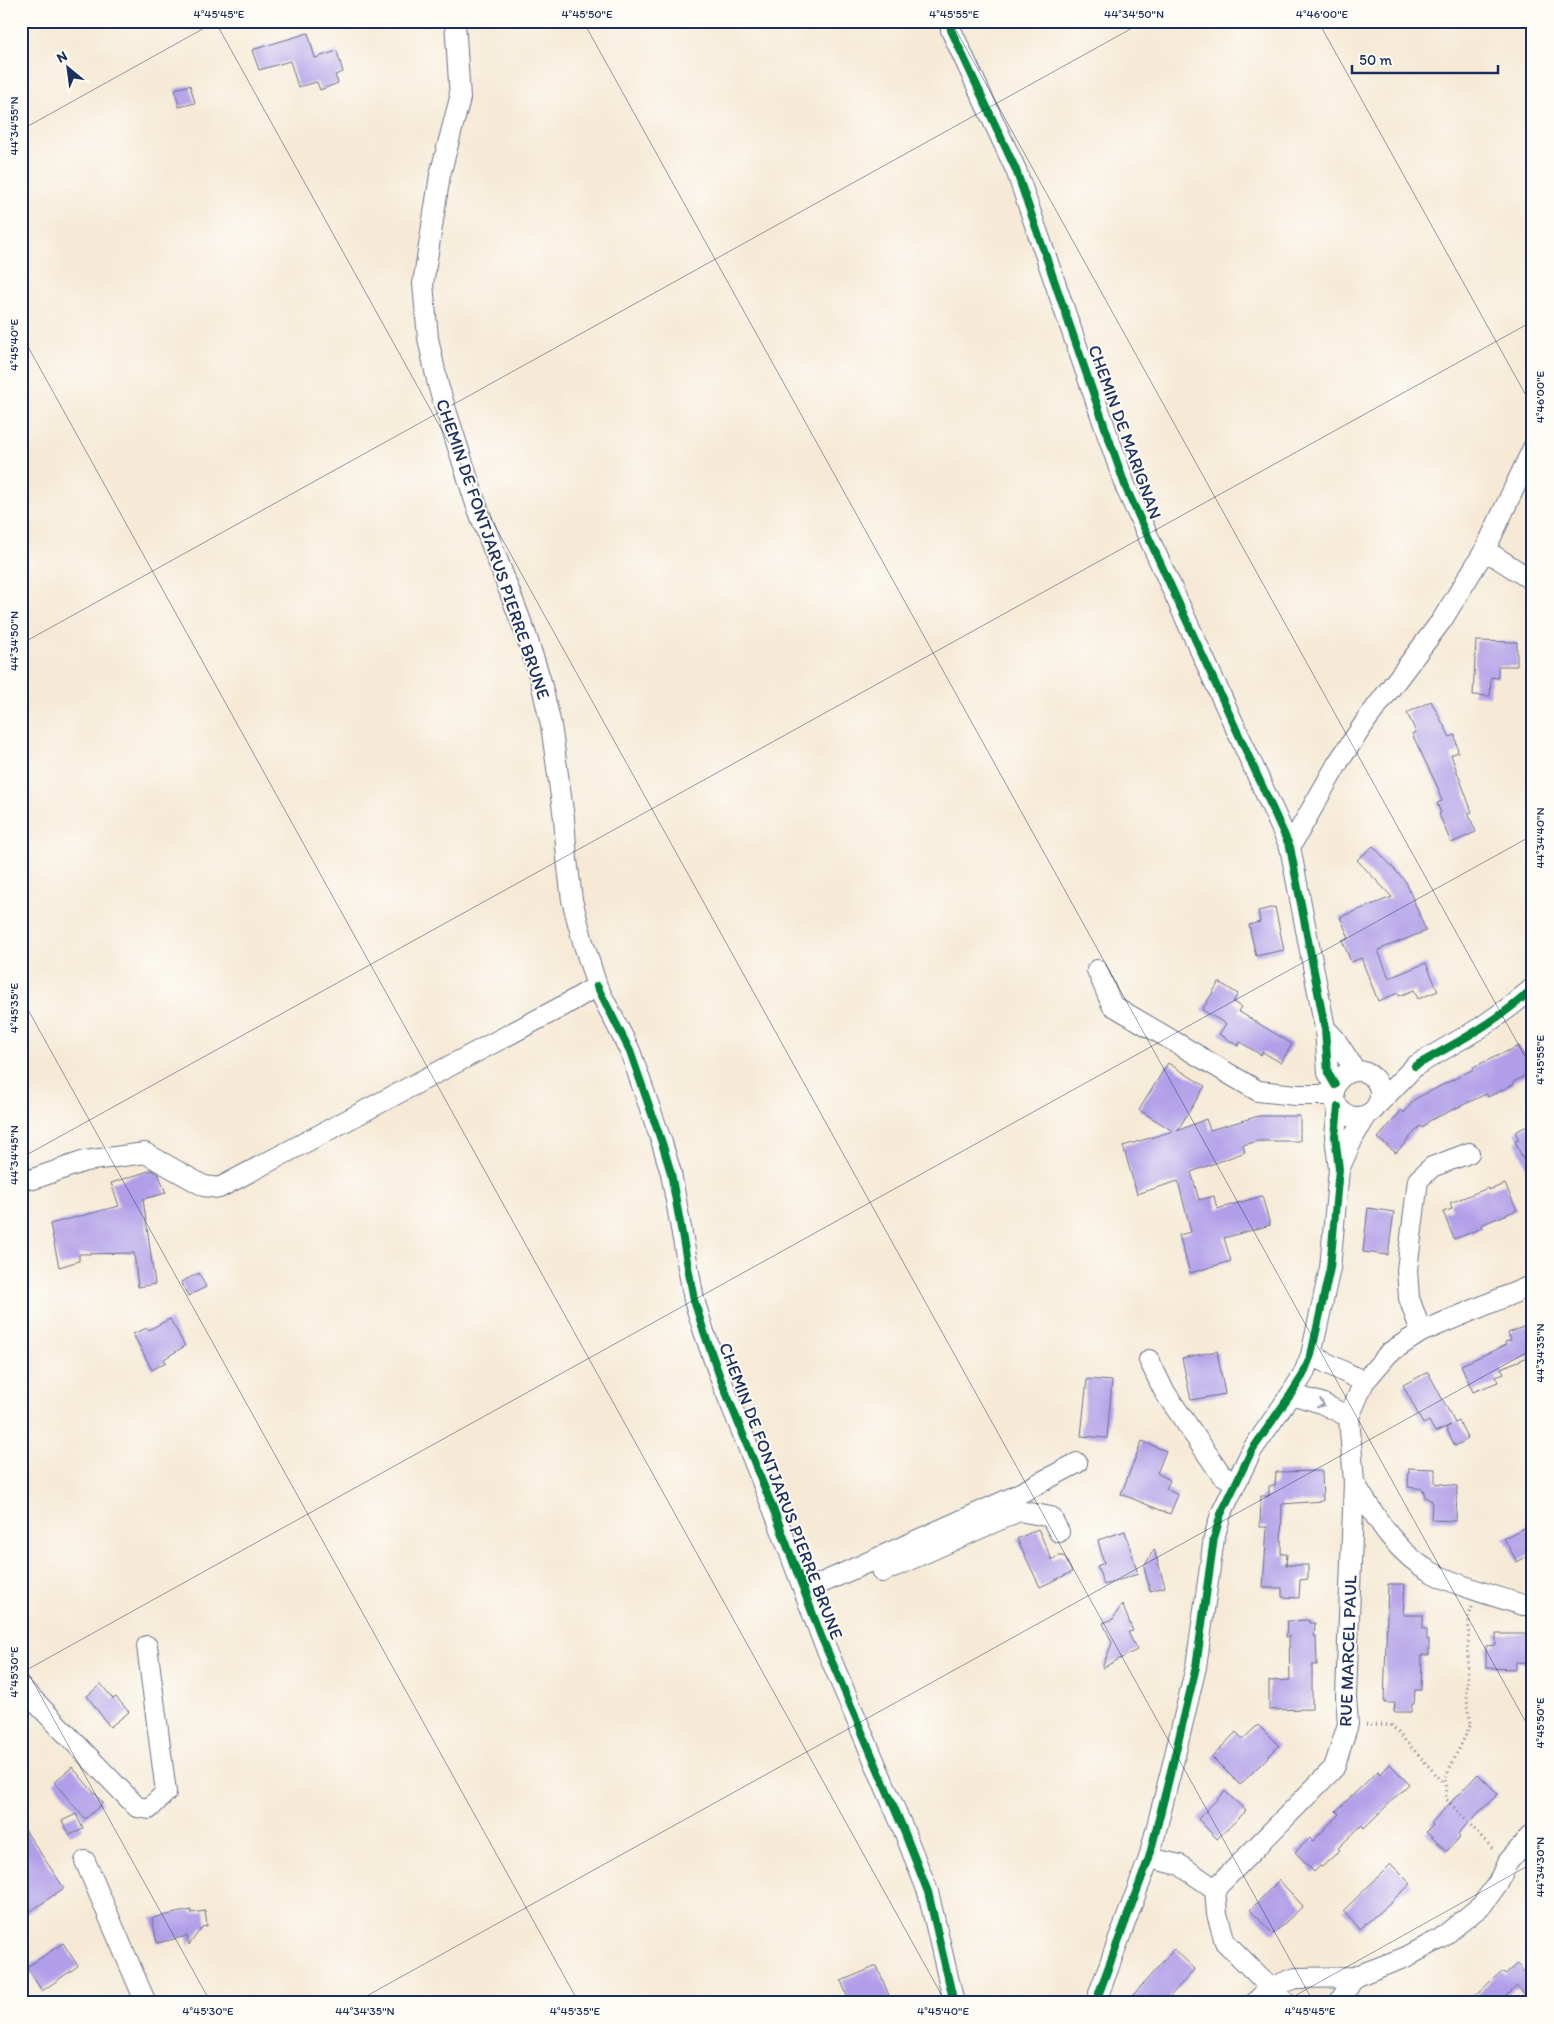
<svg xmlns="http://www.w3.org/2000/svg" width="1554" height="2024" viewBox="0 0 1554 2024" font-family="Itim,sans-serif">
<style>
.building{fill:#b09ee8}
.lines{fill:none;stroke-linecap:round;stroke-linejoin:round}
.minor-casing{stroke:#687088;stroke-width:22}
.path{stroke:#687088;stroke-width:3;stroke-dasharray:1 4;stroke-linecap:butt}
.minor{stroke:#fff;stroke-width:20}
.cycleway-casing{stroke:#fdfcf7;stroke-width:11}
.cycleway{stroke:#00873e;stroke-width:8}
.oneway{stroke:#8d97ae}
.ticks{fill:none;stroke:#1b2f5e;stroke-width:1;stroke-opacity:0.45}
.labels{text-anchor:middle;stroke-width:4;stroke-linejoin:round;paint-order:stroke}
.street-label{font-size:18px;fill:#1b2f5e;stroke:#fdfcf7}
.neatline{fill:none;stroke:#1b2f5e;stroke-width:2}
.ticks-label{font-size:12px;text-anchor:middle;fill:#1b2f5e}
</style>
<rect width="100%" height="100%" fill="#fdfcf7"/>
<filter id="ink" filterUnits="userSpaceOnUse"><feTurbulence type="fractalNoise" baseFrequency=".02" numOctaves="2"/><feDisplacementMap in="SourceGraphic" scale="10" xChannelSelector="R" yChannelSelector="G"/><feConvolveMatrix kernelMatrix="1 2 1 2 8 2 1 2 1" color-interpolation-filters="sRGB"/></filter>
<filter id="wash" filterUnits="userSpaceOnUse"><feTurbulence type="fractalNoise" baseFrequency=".0096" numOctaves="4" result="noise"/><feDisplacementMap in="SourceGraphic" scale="20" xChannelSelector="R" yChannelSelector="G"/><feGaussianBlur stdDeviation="1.12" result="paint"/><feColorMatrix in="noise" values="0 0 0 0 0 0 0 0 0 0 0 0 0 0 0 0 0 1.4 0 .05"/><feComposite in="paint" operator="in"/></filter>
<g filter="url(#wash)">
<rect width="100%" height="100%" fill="#f6ead6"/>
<g id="blocks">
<path class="building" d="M308 33 315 58 337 51 343 72 335 75 338 83 320 90 317 82 298 87 290 61 259 70 252 50Z
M190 85 195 103 179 107 175 89Z
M1476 641 1517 642V666H1498V678L1491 677 1490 696 1473 695Z
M1431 701 1450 737 1455 735 1458 752 1451 755 1472 812 1468 813 1476 832 1451 843 1439 814 1441 813 1437 803 1442 801 1438 791 1439 790 1412 734 1416 732 1407 713Z
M1373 846 1406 882 1426 931 1378 950 1389 978 1426 963 1438 991 1418 999 1414 990 1399 996 1398 993 1378 1001 1361 958 1351 962 1342 940 1349 938 1340 917 1392 897 1357 860Z
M1275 907 1284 950 1256 956 1249 925 1260 922 1258 911Z
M1219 982 1238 994 1233 1002 1241 1007 1238 1011 1292 1044 1281 1063 1263 1052 1261 1055 1240 1042 1238 1046 1219 1034 1226 1024 1202 1010Z
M1519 1046 1532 1072 1513 1082 1514 1084 1488 1097 1486 1094 1429 1121 1423 1128 1420 1126 1396 1153 1378 1138 1402 1110 1404 1113 1415 1099 1474 1069 1473 1067Z
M1168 1063 1205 1086 1177 1131 1206 1119 1210 1130 1259 1116H1300V1141H1259L1243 1145 1245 1152 1191 1172 1199 1200 1214 1196 1217 1209 1262 1196 1270 1225 1224 1238 1231 1261 1190 1273 1179 1235 1191 1232 1178 1181 1137 1194 1123 1146 1173 1131 1139 1110Z
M1533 1123V1182L1515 1141 1519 1140 1515 1132Z
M152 1170 159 1175 166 1193 143 1199 155 1284 138 1287 134 1253 79 1254V1261L59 1267 50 1224 119 1206 111 1183Z
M1505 1184 1517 1210 1481 1225 1482 1228 1454 1239 1443 1212 1452 1209 1450 1203 1488 1188 1489 1190Z
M1368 1208 1394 1212 1388 1255 1363 1252Z
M199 1273 206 1287 188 1296 181 1282Z
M170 1319 185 1346 164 1359 166 1362 152 1370 133 1334 147 1328 148 1330Z
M1533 1323V1355L1501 1368 1504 1374 1496 1377 1498 1382 1473 1392 1461 1365 1506 1345 1505 1342 1511 1340 1508 1333Z
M1217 1351 1225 1394 1191 1400 1182 1358Z
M1428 1372 1455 1423 1459 1421 1468 1439 1455 1446 1446 1428 1451 1425 1435 1432 1429 1421 1423 1424 1403 1385Z
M1087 1379 1112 1381 1107 1438 1081 1436Z
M1142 1441 1166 1451 1157 1473 1170 1480 1166 1489 1178 1495 1170 1514 1121 1494Z
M1409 1468 1435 1469V1483L1457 1486 1456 1521 1431 1520 1432 1501 1425 1497 1423 1489 1408 1487Z
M1322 1471 1323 1501 1282 1504 1281 1554H1287L1286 1565H1308V1579L1300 1580 1299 1598 1282 1597V1588H1263L1267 1527H1260L1261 1496H1269V1486H1275L1276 1472Z
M1533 1523V1553L1517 1562 1504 1538Z
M1038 1529 1052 1560 1058 1556H1064L1072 1572 1040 1587 1017 1539Z
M1125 1531 1138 1574 1104 1585 1097 1566 1104 1563 1098 1540Z
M1154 1549 1165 1587 1150 1591 1144 1567Z
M1388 1584H1405L1403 1615H1423V1629H1427V1640H1429V1655H1422L1421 1690H1415L1414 1704H1412L1411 1712H1394L1395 1703H1384Z
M1122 1604 1133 1631 1128 1632 1137 1650 1102 1668 1112 1643 1103 1623 1113 1619Z
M1309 1620V1623H1315L1314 1636H1316L1317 1665H1312V1709L1269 1710V1681L1290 1680 1289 1636 1286 1637 1287 1621Z
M1496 1634H1533V1663L1516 1662V1669L1486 1668V1646L1496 1645Z
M101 1684 113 1699 116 1697 129 1712 110 1727 87 1696Z
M1258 1725 1279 1746 1240 1785 1212 1757 1236 1732 1243 1739Z
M1390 1764 1409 1784 1364 1828 1362 1825 1338 1848 1340 1850 1322 1867 1320 1866 1314 1872 1295 1852 1310 1838 1313 1841 1339 1814 1336 1811 1378 1771 1380 1774Z
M72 1767 103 1803 85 1819 54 1782Z
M1478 1774 1498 1794 1466 1825 1458 1834 1460 1837 1447 1851 1426 1832 1433 1825 1431 1823Z
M1225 1791 1246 1811 1217 1839 1198 1819Z
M76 1814 83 1829 70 1835 62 1821Z
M21 1824 64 1888 21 1918Z
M1391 1864 1411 1884 1360 1929 1343 1911Z
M1279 1880 1303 1906 1273 1934 1250 1910Z
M191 1910V1913L205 1911 207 1926 202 1927 189 1945 187 1936 157 1943 152 1918Z
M63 1943 78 1966 42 1991 27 1967Z
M1174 1949 1195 1969 1164 2003H1126Z
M1517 1964 1533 1982V2003L1517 1986 1500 2003H1467L1502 1971 1505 1974Z
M877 1966 892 2003H850L841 1981Z"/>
</g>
</g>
<g filter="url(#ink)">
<use href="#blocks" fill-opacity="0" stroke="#687088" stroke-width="1"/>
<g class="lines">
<g class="minor-casing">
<path id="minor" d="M455 21 460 98 440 175 423 284 428 338 438 385 476 504 525 632 540 678 551 725 564 818 567 859 572 900 583 942 597 986 630 1051 662 1143 671 1173 694 1300 704 1332 721 1380 776 1516 821 1636 902 1826 928 1892 954 2003
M950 21 951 30 1016 170 1126 488 1290 847 1325 1028 1328 1073 1335 1085
M1485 550 1533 581
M1290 847 1339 761 1368 718 1442 620 1485 550 1533 448
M1097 970 1112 1005 1258 1091 1296 1095H1333
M1325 1028 1335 1039 1355 1070
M1334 1094a23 23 0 1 1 46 0a23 23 0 1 1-46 0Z
M1380 1102 1415 1066 1480 1028 1511 1006 1533 988
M1339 1169 1354 1136 1367 1115
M33 1179 85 1161 145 1153 204 1186 219 1188 563 1006 597 986
M1421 1332 1409 1298 1407 1270 1418 1180 1432 1167 1469 1153
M1311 1355 1364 1382
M1149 1360 1164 1391 1221 1474 1235 1482
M1291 1394 1321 1403 1349 1417
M1354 1482C1375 1516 1396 1554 1433 1573 1460 1587 1495 1596 1523 1605H1533
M882 1572 1019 1511 1051 1517 1059 1532
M804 1591 1011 1498 1077 1463
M21 1687 137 1807 149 1809 166 1792 147 1646
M1149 1858 1180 1865 1215 1889
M85 1861 146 2003
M1215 1889 1334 1768 1348 1724 1346 1696 1354 1482 1349 1417 1364 1382 1389 1353 1421 1332 1533 1285
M1215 1889 1217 1914 1225 1942 1286 2003
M1099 2003V1993L1149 1858 1174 1759 1196 1667 1214 1538 1221 1514 1252 1450 1291 1394 1303 1375 1311 1355 1330 1268 1339 1169 1335 1136 1338 1107
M1255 2003 1269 1988 1296 1978 1354 1977 1406 1957 1440 1939 1482 1905 1498 1883 1507 1863 1533 1833
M1339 2003 1354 1977"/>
</g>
<path class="path" d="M1472 1607 1469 1616 1467 1700 1471 1724 1445 1778 1446 1799 1494 1850
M1366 1725H1391L1444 1783"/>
<use href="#minor" class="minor"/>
<g class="cycleway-casing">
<path id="cycleway" d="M950 21 951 30 1016 170 1126 488 1290 847 1325 1028 1328 1073 1335 1085
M597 986 630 1051 662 1143 671 1173 694 1300 704 1332 721 1380 776 1516 821 1636 902 1826 928 1892 954 2003
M1415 1066C1456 1043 1499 1021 1533 988
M1099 2003V1993L1149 1858 1174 1759 1196 1667 1214 1538 1221 1514 1252 1450 1291 1394 1303 1375 1311 1355 1330 1268 1339 1169 1335 1136 1338 1107"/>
</g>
<use href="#cycleway" class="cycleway"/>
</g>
<defs><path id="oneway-chevron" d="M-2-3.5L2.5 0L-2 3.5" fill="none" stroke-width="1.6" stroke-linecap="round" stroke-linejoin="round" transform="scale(1.25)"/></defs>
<use class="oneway" href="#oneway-chevron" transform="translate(1321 1404) rotate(22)"/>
</g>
<path class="ticks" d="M215 21 1314 2003M583 21 1533 1735M951 21 1533 1071M1318 21 1533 408M21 130 217 21M21 334 946 2003M21 644 1145 21M21 997 579 2003M21 1158 1533 321M21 1660 211 2003M21 1673 1533 835M354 2003 1533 1349M1282 2003 1533 1863"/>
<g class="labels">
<g class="street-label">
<text transform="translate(1125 432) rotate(70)" y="6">CHEMIN DE MARIGNAN</text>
<text transform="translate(493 549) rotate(71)" y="6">CHEMIN DE FONTJARUS PIERRE BRUNE</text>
<text transform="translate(781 1491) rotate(69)" y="6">CHEMIN DE FONTJARUS PIERRE BRUNE</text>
<text transform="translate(1348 1651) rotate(-88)" y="6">RUE MARCEL PAUL</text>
</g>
</g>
<rect width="1554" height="2024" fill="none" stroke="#fdfcf7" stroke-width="55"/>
<g transform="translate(68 68) rotate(331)" stroke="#fdfcf7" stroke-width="4" paint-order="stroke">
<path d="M0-4L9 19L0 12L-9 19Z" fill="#1b2f5e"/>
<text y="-8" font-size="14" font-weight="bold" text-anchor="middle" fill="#1b2f5e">N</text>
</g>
<path d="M1352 65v8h146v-8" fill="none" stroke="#1b2f5e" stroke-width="2.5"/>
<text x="1359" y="65" font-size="15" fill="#1b2f5e" stroke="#fdfcf7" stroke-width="4" paint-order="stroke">50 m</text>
<rect x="28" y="28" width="1498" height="1968" class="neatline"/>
<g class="ticks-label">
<text x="219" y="18">4°45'45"E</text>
<text x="587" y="18">4°45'50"E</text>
<text x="954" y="18">4°45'55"E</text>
<text x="1134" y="18">44°34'50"N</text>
<text x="1322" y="18">4°46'00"E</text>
<text transform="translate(14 126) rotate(-90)" y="4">44°34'55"N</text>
<text transform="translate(14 345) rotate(-90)" y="4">4°45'40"E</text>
<text transform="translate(1540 397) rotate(-90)" y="4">4°46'00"E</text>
<text transform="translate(14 641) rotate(-90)" y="4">44°34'50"N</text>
<text transform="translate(1540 838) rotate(-90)" y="4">44°34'40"N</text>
<text transform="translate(14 1008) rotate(-90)" y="4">4°45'35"E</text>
<text transform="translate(1540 1060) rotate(-90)" y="4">4°45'55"E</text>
<text transform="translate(14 1155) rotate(-90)" y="4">44°34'45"N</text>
<text transform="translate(1540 1353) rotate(-90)" y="4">44°34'35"N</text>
<text transform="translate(14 1672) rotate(-90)" y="4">4°45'30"E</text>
<text transform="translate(1540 1723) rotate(-90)" y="4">4°45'50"E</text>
<text transform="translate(1540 1867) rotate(-90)" y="4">44°34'30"N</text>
<text x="208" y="2015">4°45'30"E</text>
<text x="365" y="2015">44°34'35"N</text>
<text x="575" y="2015">4°45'35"E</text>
<text x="943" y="2015">4°45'40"E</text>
<text x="1310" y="2015">4°45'45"E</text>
</g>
</svg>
